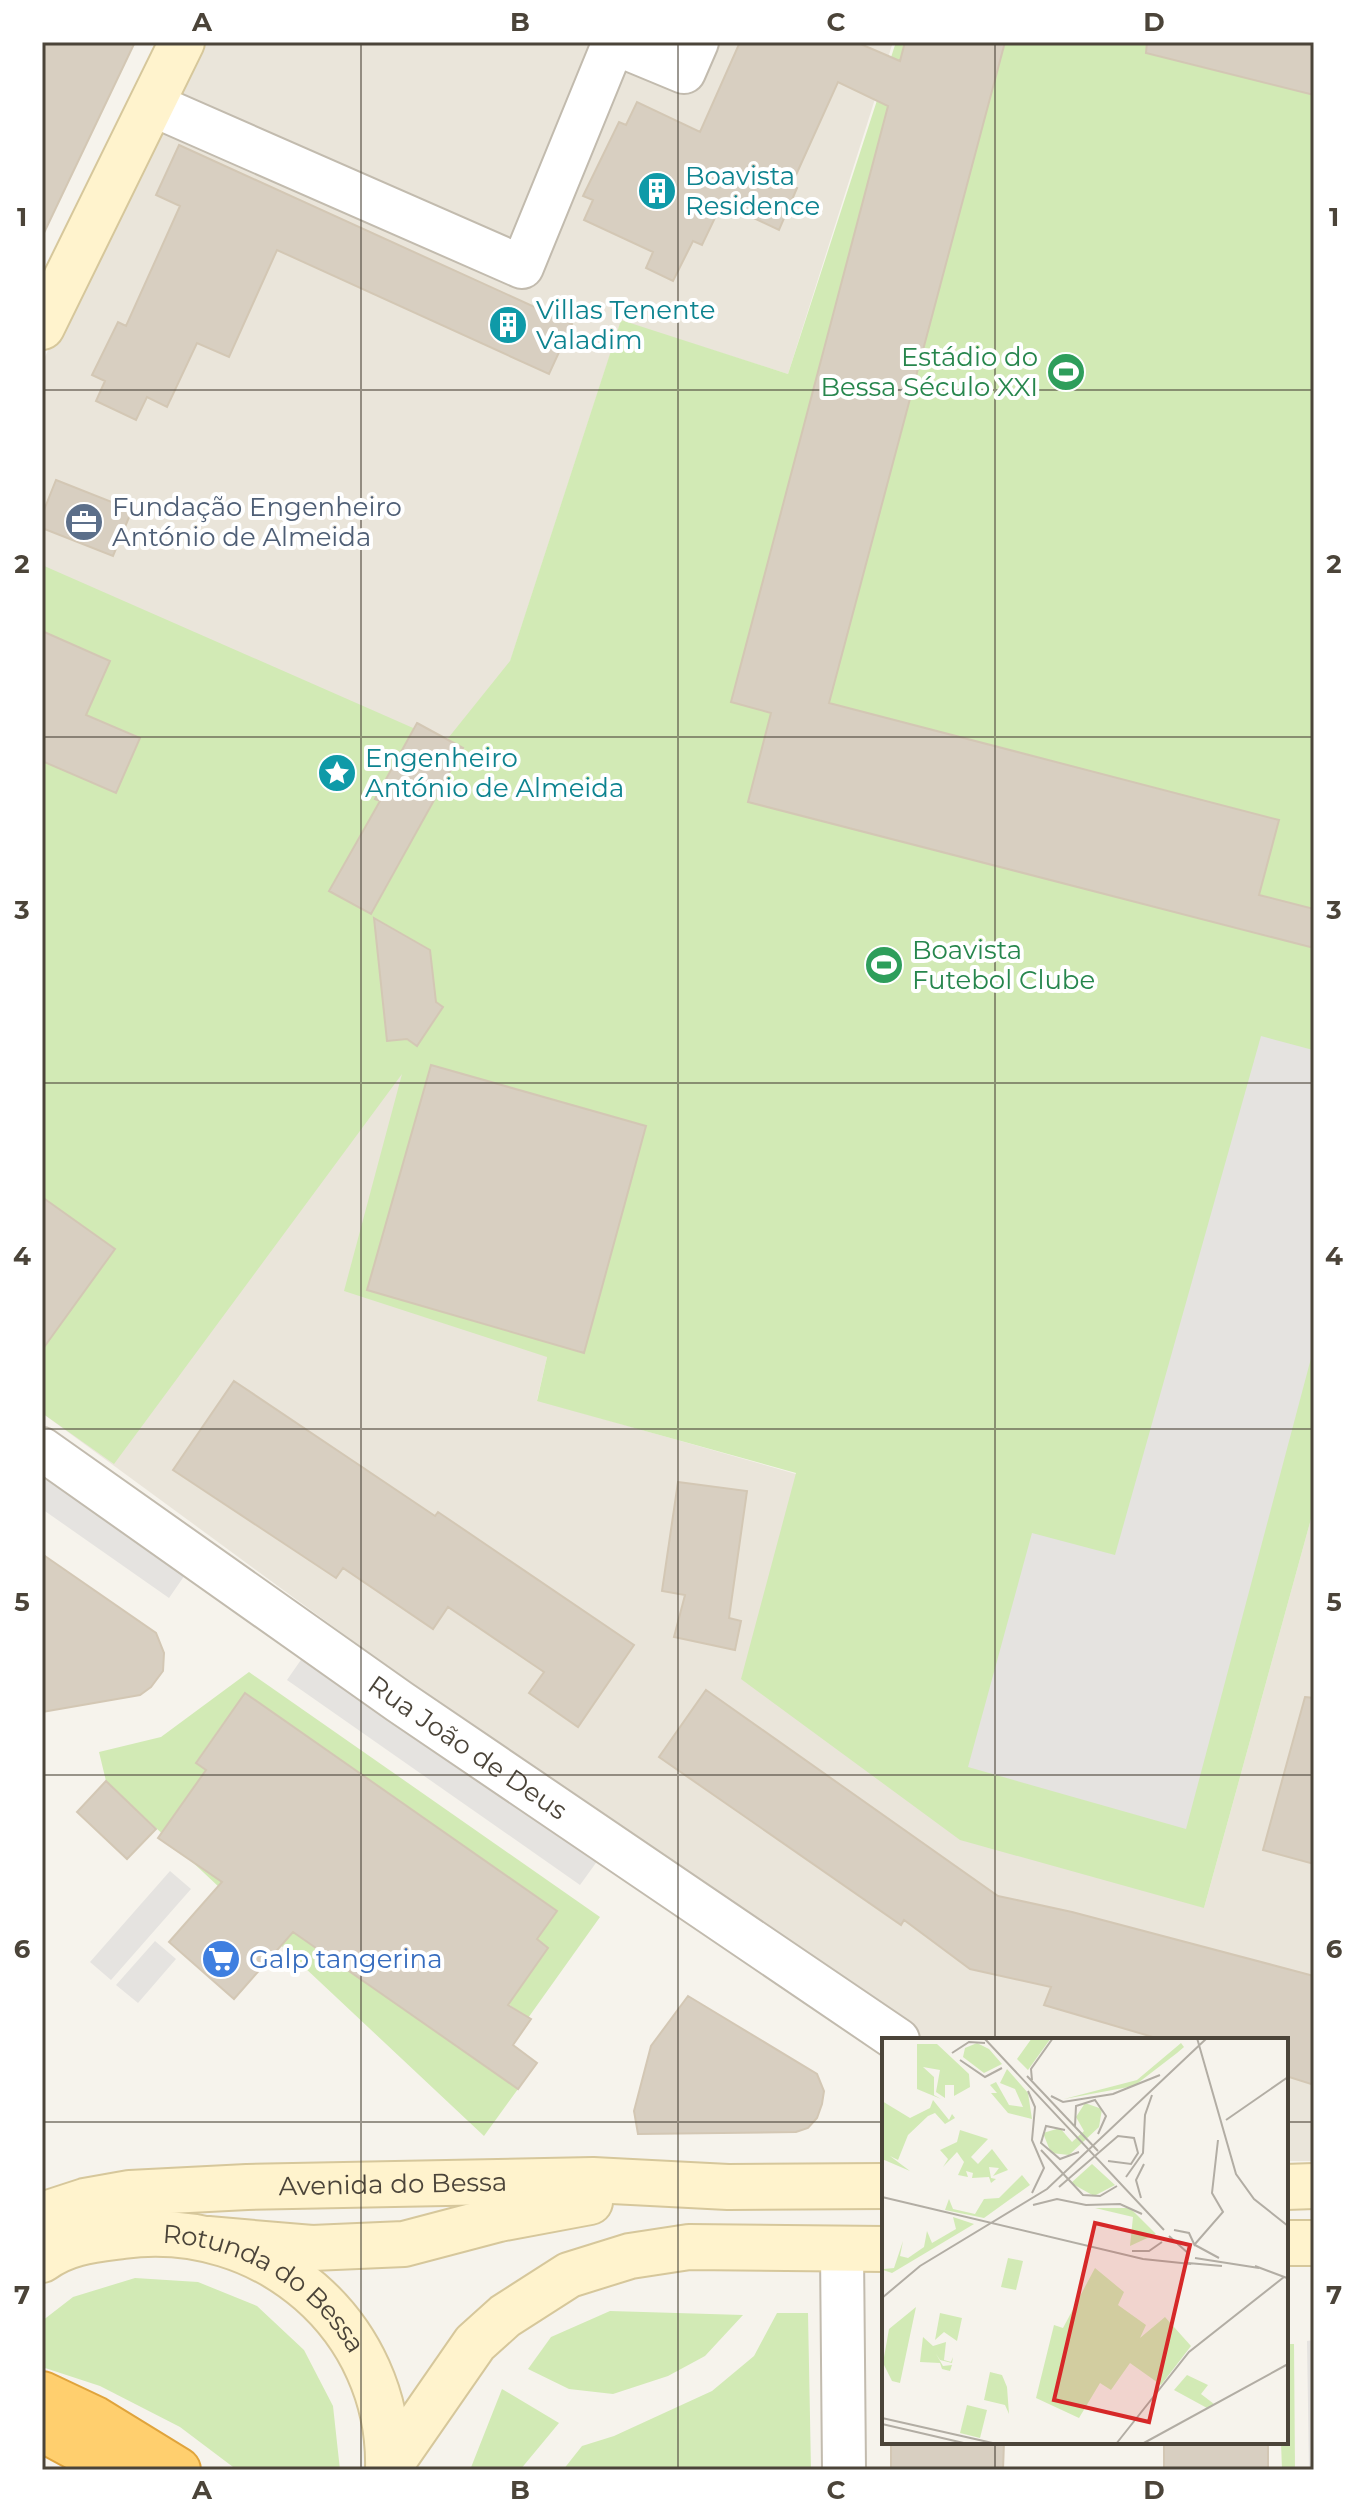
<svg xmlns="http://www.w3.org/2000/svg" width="1356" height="2512" viewBox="0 0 1356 2512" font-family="Montserrat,sans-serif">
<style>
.residential{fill:#eae5da}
.green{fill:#d2eab5}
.parking{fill:#e5e3e0}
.building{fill:#d8cfc1;stroke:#d3c7b4;stroke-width:2}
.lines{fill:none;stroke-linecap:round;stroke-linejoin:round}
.minor-casing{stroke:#c2bbae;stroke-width:46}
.secondary-casing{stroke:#d6c79b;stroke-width:48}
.motorway-casing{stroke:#e0a43c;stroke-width:48}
.minor{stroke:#fff;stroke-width:42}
.secondary{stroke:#fff3cd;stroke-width:44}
.motorway{stroke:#ffcf6e;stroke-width:44}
.grid{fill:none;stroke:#4b4439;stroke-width:2;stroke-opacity:0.55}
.labels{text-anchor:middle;stroke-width:8;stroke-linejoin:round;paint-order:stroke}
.culture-label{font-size:26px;fill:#0d838f;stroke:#fff;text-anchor:start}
.leisure-label{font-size:26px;fill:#27864d;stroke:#fff;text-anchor:end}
.service-label{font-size:26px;fill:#4e5e75;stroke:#fff;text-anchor:start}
.street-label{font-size:26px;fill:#4b4439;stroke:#fff}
.shop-label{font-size:26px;fill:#366cbe;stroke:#fff;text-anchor:start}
.inset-road{fill:none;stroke:#b2ada4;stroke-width:2}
.view{fill:#d62828;fill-opacity:0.15;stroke:#d62828;stroke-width:4}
.inset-edge{fill:none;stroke:#4b4439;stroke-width:4}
.neatline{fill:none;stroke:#4b4439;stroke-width:3}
.grid-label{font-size:26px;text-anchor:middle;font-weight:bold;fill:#4b4439}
</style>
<rect width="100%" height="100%" fill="#f6f3ec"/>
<path class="residential" d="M194 42H893L788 374 621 321 510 662 446 742 547 1357 537 1400 796 1474 1204 1908 1314 1508V2161H1286V2040H924L518 1762 42 1413V363Z"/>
<path class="green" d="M896 42H1314V1508L1204 1908 960 1840 741 1679 796 1473 537 1401 547 1357 344 1291 402 1074 114 1464 42 1413V565L445 742 510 661 621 320 788 374Z
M249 1672 600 1917 528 2018 497 1996 520 1988 548 1948 537 1939 556 1910 255 1700 224 1722 196 1762 206 1770 173 1817 518 2089 484 2136 106 1781 99 1752 161 1737Z
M135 2278 198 2282 257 2306 304 2350 333 2406 340 2470H237L180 2427 100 2386 42 2367V2321L73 2297Z
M610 2311 743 2315 705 2356 668 2376 613 2394 569 2389 528 2369 551 2337Z
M777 2313H808L811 2470H563L582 2446 614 2436 712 2391 754 2356Z
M1286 2344H1294L1295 2470H1282L1281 2442H1286Z
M502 2389 559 2423 520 2470H470Z"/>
<path class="parking" d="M1261 1036 1313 1050 1314 1048V1347L1186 1829 968 1767 1032 1533 1115 1555Z
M42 1470 187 1572 169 1598 42 1509Z
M305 1654 598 1860 580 1885 287 1680Z
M170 1871 191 1889 111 1980 90 1962Z
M155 1941 176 1959 138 2003 116 1985Z
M1314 2340V2470H1309L1307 2341Z"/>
<path class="building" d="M42 42H135L42 237Z
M740 42H856L900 61 905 42H1005L829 703 1279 820 1259 895 1314 909V948L748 802 771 713 731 702 888 106 838 82 791 186 797 188 779 230 722 203 702 245 693 241 673 281 646 268 653 252 584 220 593 200 583 196 619 122 626 125 637 102 700 132Z
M1147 42H1314V95L1146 53Z
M179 145 572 324 549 374 277 250 229 357 197 343 167 407 147 397 136 420 96 401 105 381 92 375 118 322 126 326 180 206 156 195Z
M56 480 132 510 113 556 42 528V515Z
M42 631 110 661 86 715 140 738 116 793 42 761Z
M417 723 463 748 371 914 329 891 380 801 375 799Z
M374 918 430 950 436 1002 443 1007 417 1046 407 1039 387 1041Z
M431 1065 646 1126 584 1353 367 1290Z
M42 1197 115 1249 42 1350Z
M234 1381 435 1516 438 1512 634 1645 578 1727 529 1693 544 1672 448 1607 433 1629 343 1568 336 1578 173 1470Z
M678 1482 747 1491 729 1618 741 1621 735 1650 674 1637 685 1595 662 1591Z
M42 1554 156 1633 164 1653 163 1671 151 1687 140 1695 42 1712Z
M706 1690 998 1896 1072 1912 1314 1976V2085L1286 2076V2040H1163L1044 2005 1051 1987 970 1969 904 1920 901 1925 659 1757Z
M245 1693 557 1911 537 1939 548 1948 508 2005 531 2019 513 2045 537 2063 518 2089 293 1932 234 1999 169 1942 222 1882 158 1838 206 1770 196 1763Z
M1305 1697 1314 1698V1864L1263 1850Z
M106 1781 156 1829 127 1859 77 1812Z
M688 1996 817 2074 824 2091 822 2104 817 2118 808 2128 796 2132 638 2134 634 2111 651 2046Z
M891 2442H1004L1003 2470H891Z
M1164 2442H1268V2470H1164Z"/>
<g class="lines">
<g class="minor-casing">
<g id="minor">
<path d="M614 43 684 72 697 42"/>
<path d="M153 105 522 267 614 42"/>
<path id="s1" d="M42 1449 400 1702 898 2040"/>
<path d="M842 2251 844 2470"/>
</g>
</g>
<g class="secondary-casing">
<g id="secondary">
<path d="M42 327 182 42"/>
<path d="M1286 2187 1314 2186"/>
<path id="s2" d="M42 2215 85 2201 130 2193 247 2187 593 2180 728 2187 884 2186"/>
<path d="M208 2239 312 2248 404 2244 499 2219 590 2202"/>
<path d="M1286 2243H1314"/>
<path id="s3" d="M42 2260C67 2242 93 2240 123 2236 264 2217 392 2325 388 2470"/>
<path d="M389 2467 475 2343 505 2316 569 2275 630 2256 689 2247 884 2249"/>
</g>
</g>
<g class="motorway-casing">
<path id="motorway" d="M42 2394 95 2419 178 2470
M42 2429 118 2470"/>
</g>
<use href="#minor" class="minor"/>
<use href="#secondary" class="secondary"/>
<use href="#motorway" class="motorway"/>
</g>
<path class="grid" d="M361 42V2470M678 42V2470M995 42V2040M42 390H1314M42 737H1314M42 1083H1314M42 1429H1314M42 1775H1314M42 2122H884M1286 2122H1314M995 2442V2470"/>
<defs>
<g id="building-disc" transform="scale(2)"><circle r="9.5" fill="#0f9aa8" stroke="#fff"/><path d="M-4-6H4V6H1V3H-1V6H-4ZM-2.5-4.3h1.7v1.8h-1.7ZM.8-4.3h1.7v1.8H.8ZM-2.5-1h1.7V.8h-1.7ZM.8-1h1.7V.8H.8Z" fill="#fff"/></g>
<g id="stadium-disc" transform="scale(2)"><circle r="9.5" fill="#2e9e5b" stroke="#fff"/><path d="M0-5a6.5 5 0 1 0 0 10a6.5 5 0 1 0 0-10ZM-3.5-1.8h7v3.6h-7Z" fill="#fff"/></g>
<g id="office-disc" transform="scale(2)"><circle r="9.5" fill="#5c6f8a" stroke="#fff"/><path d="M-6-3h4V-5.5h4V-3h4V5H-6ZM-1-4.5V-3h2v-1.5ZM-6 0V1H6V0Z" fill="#fff"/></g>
<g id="sight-disc" transform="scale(2)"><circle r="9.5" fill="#0f9aa8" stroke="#fff"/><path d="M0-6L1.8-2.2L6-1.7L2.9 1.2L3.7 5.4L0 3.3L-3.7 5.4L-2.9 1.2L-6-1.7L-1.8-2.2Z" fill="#fff"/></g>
<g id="supermarket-disc" transform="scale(2)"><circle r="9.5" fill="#3f7fe0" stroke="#fff"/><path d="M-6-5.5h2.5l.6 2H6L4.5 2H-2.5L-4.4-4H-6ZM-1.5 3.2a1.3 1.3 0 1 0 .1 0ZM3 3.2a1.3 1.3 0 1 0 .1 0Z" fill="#fff"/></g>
</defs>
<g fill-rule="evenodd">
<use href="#building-disc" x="657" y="191"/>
<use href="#building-disc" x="508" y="325"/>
<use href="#stadium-disc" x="1066" y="372"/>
<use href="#office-disc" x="84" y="522"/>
<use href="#sight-disc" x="337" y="773"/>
<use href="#stadium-disc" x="884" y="965"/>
<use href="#supermarket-disc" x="221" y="1959"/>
</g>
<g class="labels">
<g class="culture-label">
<text x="685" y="185">Boavista<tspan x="685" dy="30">Residence</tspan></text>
<text x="536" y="319">Villas Tenente<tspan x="536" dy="30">Valadim</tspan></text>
<text x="365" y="767">Engenheiro<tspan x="365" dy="30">António de Almeida</tspan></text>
</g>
<g class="leisure-label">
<text x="1038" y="366">Estádio do<tspan x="1038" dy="30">Bessa Século XXI</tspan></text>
<text x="912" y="959" text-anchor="start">Boavista<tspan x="912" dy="30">Futebol Clube</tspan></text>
</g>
<g class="service-label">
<text x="112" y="516">Fundação Engenheiro<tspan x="112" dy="30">António de Almeida</tspan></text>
</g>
<g class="street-label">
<text dy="9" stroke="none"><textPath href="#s1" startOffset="520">Rua João de Deus</textPath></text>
<text dy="9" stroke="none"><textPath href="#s2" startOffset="354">Avenida do Bessa</textPath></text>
<text dy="9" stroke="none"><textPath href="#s3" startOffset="244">Rotunda do Bessa</textPath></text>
</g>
<g class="shop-label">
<text x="249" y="1968">Galp tangerina</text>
</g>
</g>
<g transform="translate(882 2038)">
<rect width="406" height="406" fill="#f6f3ec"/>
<path d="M150 0H169L146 32 135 21ZM95 5 107 11 120 26 102 35 81 19 83 10ZM299 5 302 9 295 15 252 48 182 61 255 42ZM35 6H55L87 36 88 49 72 58V47H63V60L54 54 58 32 41 29 52 39V57L59 61 35 51ZM125 31 146 55 150 81 126 75 109 55H115L108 47 114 44 127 67 141 69 133 51 118 45ZM51 62 67 82 70 76 73 80 63 86 53 75 46 78 26 97 16 122 8 118 28 133 0 121V63L28 80 48 70ZM203 65 220 71 217 89 187 117 169 115 161 95 178 90 190 104 202 93 194 79ZM78 92 106 101 89 119 96 126 110 111 126 132 111 138 117 130 107 129 109 140 114 141 109 145 107 139 90 140 91 135 84 133 86 139 76 137 82 124 75 114 61 129 66 121 58 112 75 104ZM210 126 233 147 212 158 189 145ZM140 137 148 147 102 180 63 172 67 161 71 171 93 176 102 161 117 160ZM213 170H248L274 196 248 208 251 179ZM71 179 92 186 10 235 1 232 0 220 2 231 12 230 21 203 18 218 26 220 42 209 45 193 50 205 74 191ZM126 220 141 223 134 252 119 249ZM213 230 242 254 236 267 264 287 258 300 283 279 309 308 279 347 248 325 229 352 218 345 197 380 154 360 172 287 181 290ZM34 269 18 345 10 343 1 325 7 291ZM58 275 80 280 75 303 62 294 53 302ZM41 299 51 308 64 304 62 322 69 324 71 319 70 325 58 322 54 316 61 328 70 327 68 333 60 331 58 325 38 324ZM108 334 120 337 125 349 127 376 123 367 102 362ZM305 337 326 347 319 356 332 366 325 370 292 352ZM85 367 105 372 98 400 78 395Z" fill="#d2eab5"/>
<path class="inset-road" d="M102 0 282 192M315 0 354 136 372 161 406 188M70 15 87 4 103 5M78 22 103 39 120 30M145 38 216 113M150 42 149 31 171 0M146 53 153 69 150 102 162 130 150 155M169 58 181 64 231 56 278 37M344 82 406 39M193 88 194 68 213 62 224 78 216 96M183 92 164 88 159 105 178 121 197 114M159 112 201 157 218 158 235 148M244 139 261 115 263 77 270 57M177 149 236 98 252 100 256 115 249 126 226 123M0 159 261 221 309 226M259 160 254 142 262 126M151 167 175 161 204 167 238 166 260 176M292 192 307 195 313 208M287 198 307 216M313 206 341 174 330 155 336 102M313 207 337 220M250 213H267L280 204M313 220 377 230M306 225 340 228M373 228 405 240M0 260 38 228 165 151 325 0M0 380 115 406M0 386 86 406M234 406 307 314 402 239M260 406 406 326"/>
<path class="view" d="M213 185 308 207 267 384 172 362Z"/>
<rect width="406" height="406" class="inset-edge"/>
</g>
<rect width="1356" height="2512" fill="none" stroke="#ffffff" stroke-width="88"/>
<rect x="44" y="44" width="1268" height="2424" class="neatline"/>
<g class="grid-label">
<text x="202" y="31">A</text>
<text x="520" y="31">B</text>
<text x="836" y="31">C</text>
<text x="1154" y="31">D</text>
<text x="22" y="226">1</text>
<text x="1334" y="226">1</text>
<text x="22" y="573">2</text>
<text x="1334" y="573">2</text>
<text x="22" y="919">3</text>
<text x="1334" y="919">3</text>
<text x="22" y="1265">4</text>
<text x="1334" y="1265">4</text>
<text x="22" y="1611">5</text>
<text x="1334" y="1611">5</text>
<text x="22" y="1958">6</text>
<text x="1334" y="1958">6</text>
<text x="22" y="2304">7</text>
<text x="1334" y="2304">7</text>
<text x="202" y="2499">A</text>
<text x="520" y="2499">B</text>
<text x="836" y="2499">C</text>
<text x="1154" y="2499">D</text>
</g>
</svg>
